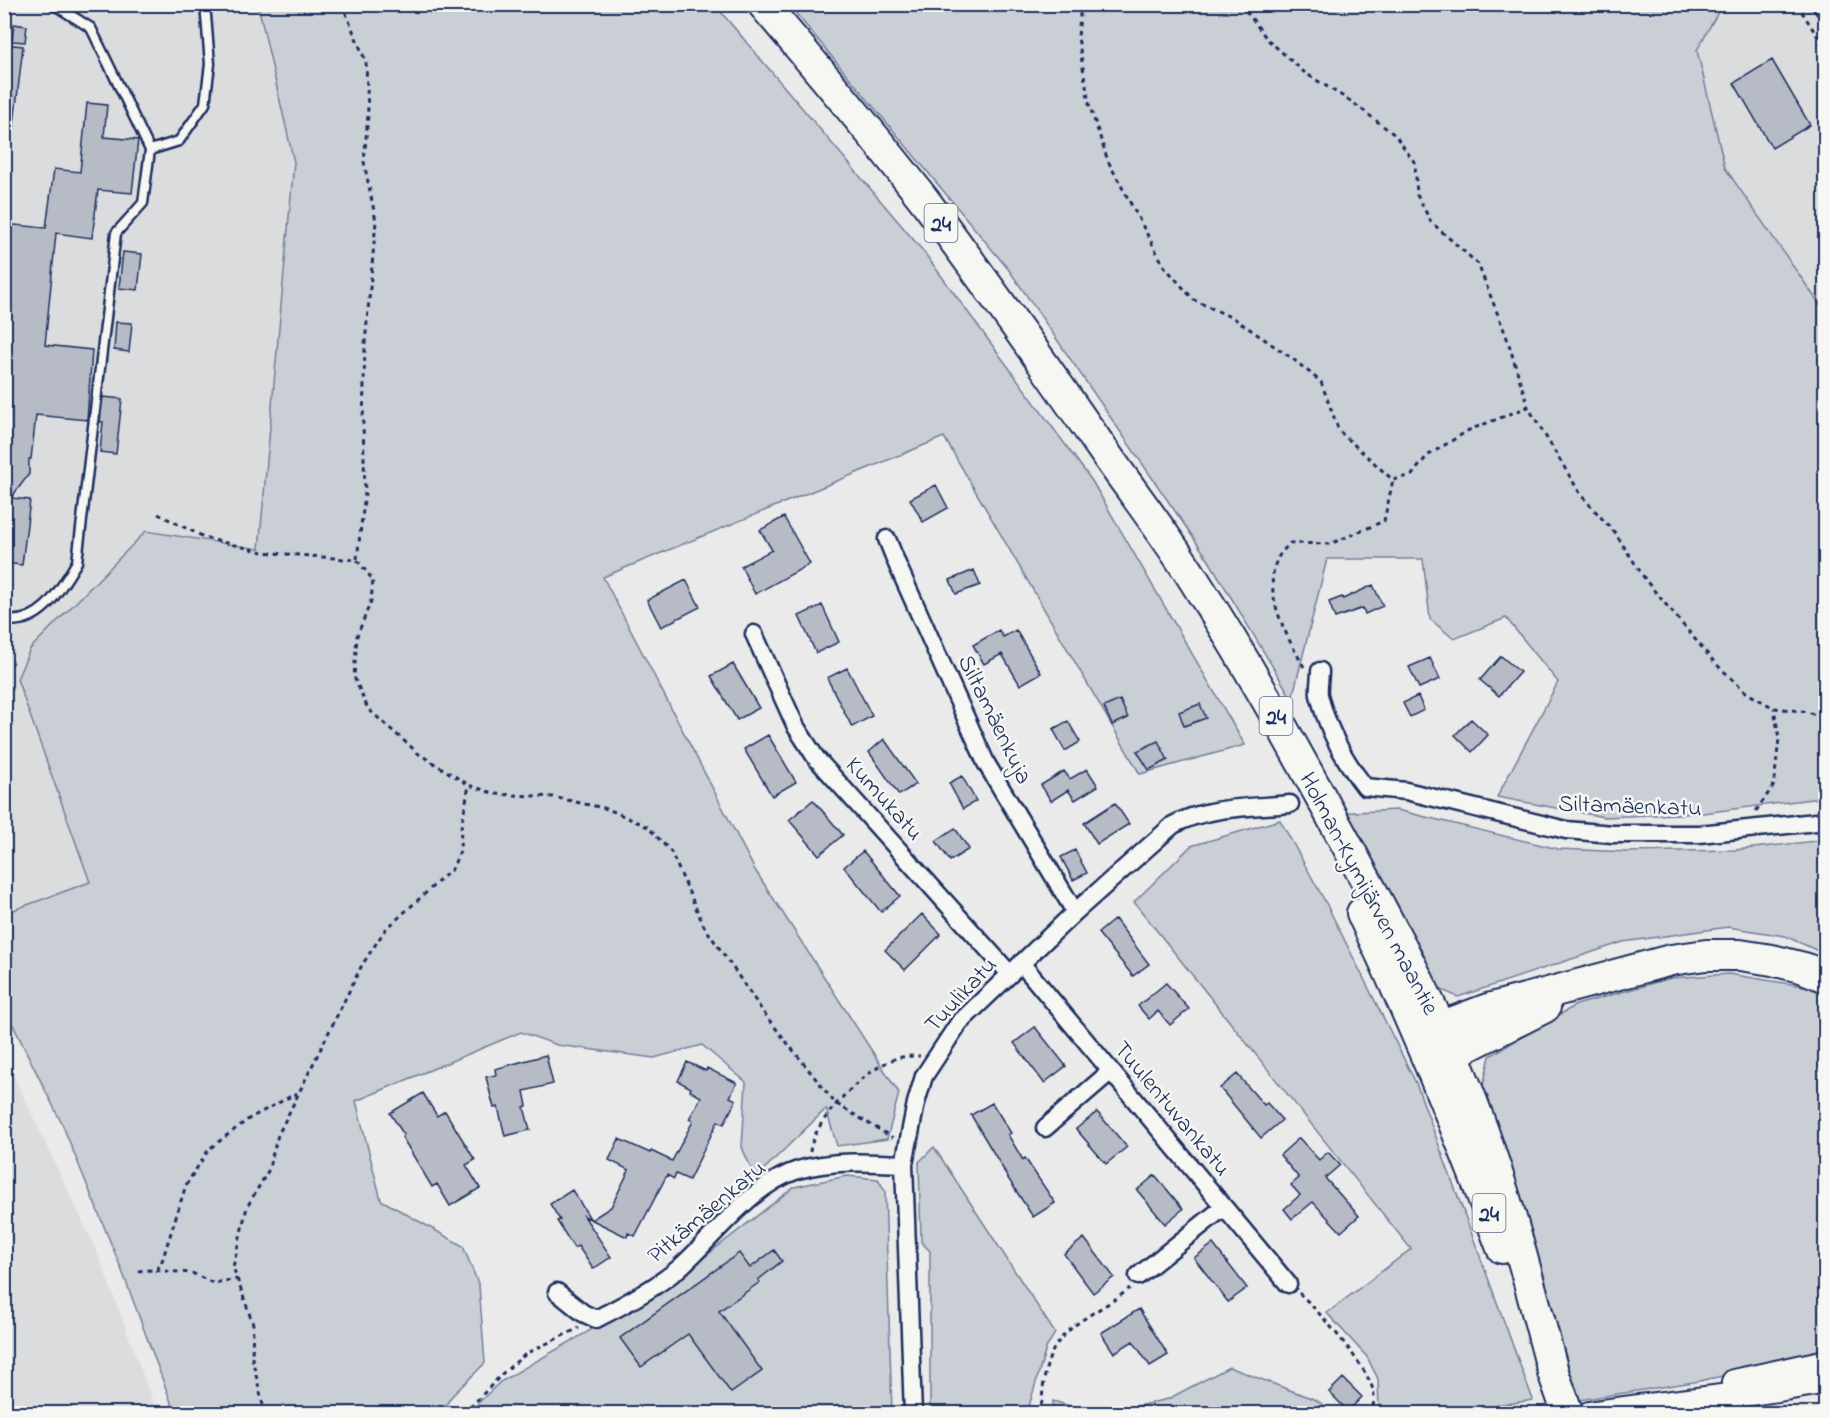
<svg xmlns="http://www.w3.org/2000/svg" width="1830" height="1418" viewBox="0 0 1830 1418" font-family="'Indie Flower',sans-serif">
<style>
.built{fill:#dadcde}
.green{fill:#caced5;stroke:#727e9a;stroke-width:1.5}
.building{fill:#b6bbc6;stroke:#1b2f5e;stroke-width:1.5}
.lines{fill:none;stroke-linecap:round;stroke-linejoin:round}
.lane-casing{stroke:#1b2f5e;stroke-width:13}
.street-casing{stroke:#1b2f5e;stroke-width:21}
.secondary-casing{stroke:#1b2f5e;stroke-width:28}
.highway-casing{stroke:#1b2f5e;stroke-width:34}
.path{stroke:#1b2f5e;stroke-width:3;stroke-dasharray:4.5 4.5;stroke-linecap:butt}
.lane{stroke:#f6f6f2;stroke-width:8}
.street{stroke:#f6f6f2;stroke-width:16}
.secondary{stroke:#f6f6f2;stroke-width:24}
.highway{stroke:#f6f6f2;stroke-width:30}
.highway-bridge-casing{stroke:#1b2f5e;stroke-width:34;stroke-linecap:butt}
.highway-bridge{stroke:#f6f6f2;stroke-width:30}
.labels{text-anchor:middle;stroke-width:5;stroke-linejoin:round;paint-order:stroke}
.shield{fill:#f6f6f2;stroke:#5d6b8a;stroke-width:1.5}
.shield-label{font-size:22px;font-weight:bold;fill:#1b2f5e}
.street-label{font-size:24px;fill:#1b2f5e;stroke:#f6f6f2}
</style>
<rect width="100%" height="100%" fill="#e9eae9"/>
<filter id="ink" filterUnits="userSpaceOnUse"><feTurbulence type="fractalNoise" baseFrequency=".0167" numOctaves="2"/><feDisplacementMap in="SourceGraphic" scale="12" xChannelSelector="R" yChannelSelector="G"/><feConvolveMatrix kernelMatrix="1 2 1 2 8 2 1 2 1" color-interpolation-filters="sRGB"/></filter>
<g filter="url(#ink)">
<path class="built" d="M4 5H258L294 162 259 550 146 531 17 679 90 882 5 913Z
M1722 5H1825V312L1725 168 1697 50Z
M5 1058 98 1254 157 1413H5Z"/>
<path class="green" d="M258 5H715L923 251 1092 481 1245 745 1140 774 944 437 603 577 755 870 899 1093 887 1139 837 1146 826 1109 755 1178 742 1147 746 1082 702 1045 654 1058 557 1045 521 1032 356 1101 381 1200 463 1246 479 1286 485 1363 451 1397 441 1413H175L121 1268 63 1126 5 1009V913L90 882 17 679 30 649 146 531 259 549 294 162Z
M789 5H1722L1697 50 1725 168 1825 312V795L1819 798 1703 813 1604 817 1497 797 1558 682 1506 618 1454 639 1430 619 1423 559H1327L1292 699 1208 559 1009 270Z
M1397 810 1558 849 1628 852 1735 850 1825 840V954L1785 936 1728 927 1623 942 1458 997 1437 988 1336 813Z
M1280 820 1326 903 1416 1083 1533 1400 1448 1413H1379L1378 1379 1367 1357 1327 1313 1411 1249 1134 902 1191 846Z
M1729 974 1815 988 1825 996V1353L1700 1381 1579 1400 1483 1086 1490 1056 1576 1005 1671 978Z
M934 1147 1055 1333 1046 1348 1027 1413H930V1251L921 1242 919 1162Z
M847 1176 878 1179 885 1191 892 1413 467 1414 500 1382 666 1287 794 1187Z
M1229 1367 1316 1400 1335 1413H1107L1168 1399Z
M1053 1401 1095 1413H1052Z"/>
<path class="building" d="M14 24 27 26 25 42 12 41Z
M4 44 23 46 13 133H4Z
M1772 60 1810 125 1772 148 1734 83Z
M87 103 107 105 104 137 138 140 132 193 98 190 92 238 56 233 45 345 92 350 87 420 36 415 31 459H29V474L11 498 30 500 22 565 4 563V224L46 228 54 169 80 172Z
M123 252 142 254 138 290 119 288Z
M116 322 132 323 129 352 114 350Z
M103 397 122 399 116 454 100 452 103 422H100Z
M936 485 948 508 923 522 910 499Z
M784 517 810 564 755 594 741 566 772 550 760 530Z
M974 570 980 585 956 594 950 580Z
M686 580 700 607 661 627 647 600Z
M1373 585 1383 606 1365 614 1363 608 1335 618 1329 602 1342 597 1343 599Z
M822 605 839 642 816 653 799 616Z
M999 630 1003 637 1016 630 1041 673 1020 685 1002 654 984 664 973 645Z
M1501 656 1520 672 1499 696 1480 680Z
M1430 658 1440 679 1419 688 1409 667Z
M733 664 759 708 737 720 711 676Z
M847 668 872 716 852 727 827 678Z
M1418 696 1424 710 1410 717 1403 703Z
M1120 700 1128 718 1112 725 1104 707Z
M1200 704 1206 718 1184 726 1179 712Z
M1471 719 1488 735 1472 752 1455 735Z
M1068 721 1080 742 1065 751 1053 729Z
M768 735 796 782 772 796 744 749Z
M884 739 916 784 899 795 869 752Z
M1158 741 1168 760 1149 770 1137 751Z
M1087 769 1098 786 1075 800 1068 790 1051 801 1041 785 1064 771 1070 779Z
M962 776 976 801 963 809 949 783Z
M813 800 843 835 819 855 789 820Z
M1115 803 1129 824 1097 844 1084 823Z
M955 828 969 849 950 861 936 841Z
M1075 850 1087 873 1073 880 1061 857Z
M863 851 900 896 881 912 844 867Z
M922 914 941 934 905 970 885 950Z
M1115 919 1149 964 1133 976 1098 933Z
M1166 983 1189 1009 1170 1025 1158 1011 1149 1019 1138 1006Z
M1035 1027 1066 1066 1044 1083 1014 1043Z
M546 1055 553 1084 524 1091 527 1106 524 1107 530 1130 505 1136 498 1107 494 1108 486 1077 496 1075 495 1069Z
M687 1062 706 1071 707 1068 737 1083 730 1097 736 1100 724 1124 718 1121 689 1180 676 1174 674 1179 667 1175 635 1236 628 1233 627 1237 584 1216 611 1257 593 1269 578 1246 574 1248 557 1221 560 1220 550 1204 572 1190 591 1220 611 1207 629 1170 609 1160 619 1139 650 1153 651 1151 672 1161 693 1121 689 1119 701 1097 690 1091 691 1088 678 1081Z
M1237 1074 1264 1105 1267 1103 1282 1120 1261 1138 1220 1088Z
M423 1093 437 1116 445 1111 475 1160 466 1165 480 1188 450 1206 437 1184 432 1187 402 1137 404 1135 390 1113Z
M992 1103 1011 1133 1008 1135 1023 1160 1025 1158 1055 1203 1033 1217 1004 1172H1005L971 1115Z
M1097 1112 1127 1147 1106 1164 1076 1129Z
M1299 1138 1319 1160 1328 1152 1340 1165 1325 1178 1359 1216 1341 1232 1313 1202 1292 1219 1284 1209 1300 1195 1291 1185 1299 1178 1280 1155Z
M1155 1175 1183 1209 1165 1224 1137 1190Z
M1084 1238 1114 1277 1093 1293 1064 1254Z
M1213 1244 1247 1288 1228 1302 1194 1258Z
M774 1250 782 1261 758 1280 760 1282 719 1311 762 1371 731 1393 688 1334 641 1367 620 1338 739 1253 750 1268Z
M1139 1309 1168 1355 1150 1366 1133 1341 1114 1353 1101 1333Z
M1343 1378 1362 1397 1348 1411 1329 1392Z"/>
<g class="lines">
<g class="lane-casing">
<path id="lane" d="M150 150 179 141 205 104 210 64 205 4
M4 620C42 626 60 589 77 562L116 233 143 203 150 150 91 28 53 4"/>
</g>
<g class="street-casing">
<path id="street" d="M1821 4 1826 11
M887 539 897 564 986 763 1075 912
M754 634 796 727 816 758 1010 974
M1320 671C1320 679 1318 688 1319 695 1327 728 1344 760 1365 787L1406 791 1566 830 1613 834H1699L1826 821
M1021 963 1288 1284
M1045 1128 1111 1071
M1138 1276 1224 1207
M557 1292 583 1313 596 1319C624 1305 654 1289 678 1269 716 1236 749 1186 798 1170 832 1160 869 1162 904 1164
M913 1414 904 1164 916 1103 924 1076 959 1023 1075 912 1173 825C1207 806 1251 808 1290 804"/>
</g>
<g class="secondary-casing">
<path id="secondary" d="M1734 1382 1826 1362
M1589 1414C1668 1402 1747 1396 1826 1381"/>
</g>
<g class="highway-casing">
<path id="highway" d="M763 4C820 72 878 139 931 209 990 288 1047 369 1103 450 1135 496 1170 540 1199 588 1248 664 1292 744 1335 823 1380 906 1425 987 1461 1074 1501 1170 1526 1271 1553 1372
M1362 913C1414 1023 1460 1134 1502 1248
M1429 1042 1440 1027 1488 1009 1671 960 1706 955H1740L1772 960 1804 968 1826 977
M1433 1056 1452 1054 1545 1007"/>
</g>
<path class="path" d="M342 4 366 62 368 114 364 162 376 221 365 344 363 423 365 493 357 559
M1081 4 1078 37 1089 104 1108 161 1164 266 1194 300 1235 319 1293 359 1321 382 1339 431 1393 480 1412 475 1427 456 1469 430 1528 407 1581 495 1615 533 1647 582 1715 663 1747 693 1774 708 1809 712 1826 722
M1241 4 1267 39 1305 73 1352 102 1395 135 1415 163 1417 195 1431 222 1478 264 1507 338 1528 407
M1797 4 1826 50
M158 514 206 538 263 552 357 560 373 580 371 601 357 636 354 677 368 709 419 754 469 785 495 794 553 797 608 809 648 827 671 852 704 926 766 1016 835 1103 893 1138
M1304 667C1288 639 1263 595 1276 562 1278 555 1285 549 1290 543L1330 544 1384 521 1393 480
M1756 811 1774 785 1779 738 1774 708
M810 1152C813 1120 864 1071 892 1060 901 1056 910 1056 920 1056
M157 1270 162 1261 186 1185 209 1149 250 1118 297 1093
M138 1271 149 1270 192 1273 213 1283 237 1279
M1299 1293C1318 1310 1367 1366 1373 1390 1375 1397 1373 1406 1372 1414
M265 1414 252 1358 253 1324 233 1267 247 1207 268 1171 278 1135 362 965 385 930 452 869 460 851 461 828 469 785
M464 1414 504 1372 527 1353 579 1328
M1040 1414C1043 1397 1043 1378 1048 1362 1061 1322 1101 1313 1130 1288
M1502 1414 1542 1408
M1767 1414 1785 1410"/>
<use href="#lane" class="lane"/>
<use href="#street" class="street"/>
<use href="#secondary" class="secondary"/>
<use href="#highway" class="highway"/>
<g class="highway-bridge-casing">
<path id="highway-bridge" d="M1553 1372 1568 1414"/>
</g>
<use href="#highway-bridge" class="highway-bridge"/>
</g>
</g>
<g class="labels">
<g class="shield">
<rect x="924.5" y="204" width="33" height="38" rx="4.5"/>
<rect x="1259.5" y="697" width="33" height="38" rx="4.5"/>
<rect x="1472.5" y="1194" width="33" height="38" rx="4.5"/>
</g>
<g class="shield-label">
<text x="941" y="231">24</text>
<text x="1276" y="724">24</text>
<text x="1489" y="1221">24</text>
</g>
<g class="street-label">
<text transform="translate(996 719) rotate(64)" y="8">Siltamäenkuja</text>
<text transform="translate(885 798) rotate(48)" y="8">Kumukatu</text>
<text transform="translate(1630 805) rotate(2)" y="8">Siltamäenkatu</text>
<text transform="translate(1370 893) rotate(62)" y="8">Holman–Kymijärven maantie</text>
<text transform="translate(960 994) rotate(-47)" y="8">Tuulikatu</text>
<text transform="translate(1173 1108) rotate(50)" y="8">Tuulentuvankatu</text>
<text transform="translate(706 1211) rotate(-40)" y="8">Pitkämäenkatu</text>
</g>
</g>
<rect width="1830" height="1418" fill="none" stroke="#f6f6f2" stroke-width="24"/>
<rect x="12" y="12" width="1806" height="1394" fill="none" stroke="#1b2f5e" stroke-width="2" filter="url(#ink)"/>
</svg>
